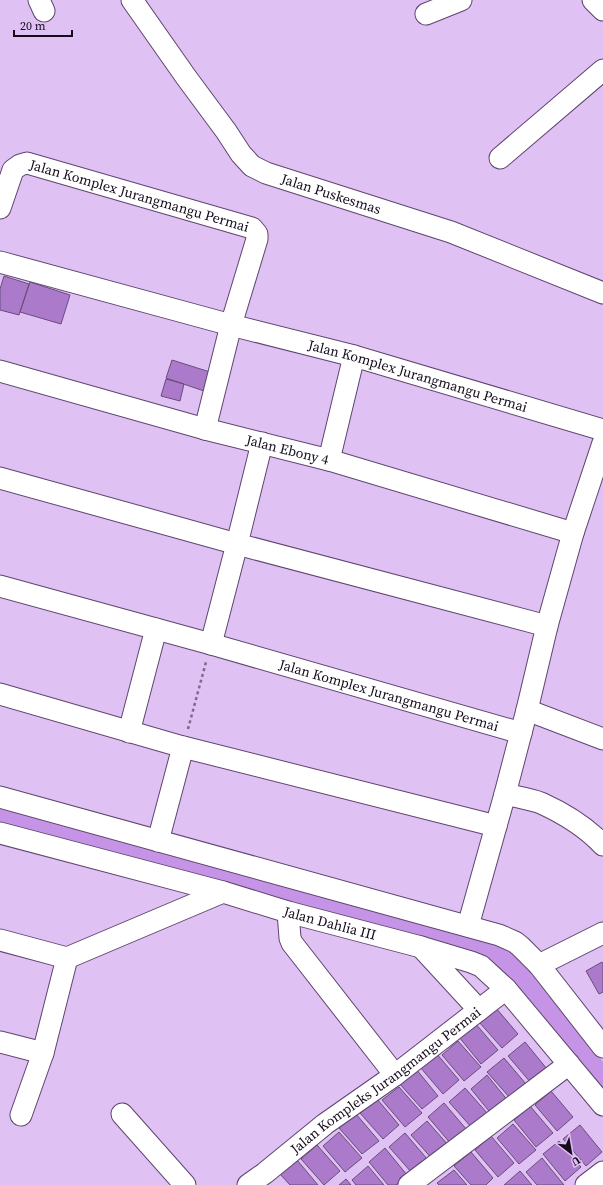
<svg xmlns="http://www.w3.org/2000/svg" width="603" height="1185" viewBox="0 0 603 1185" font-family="'Source Serif 4',serif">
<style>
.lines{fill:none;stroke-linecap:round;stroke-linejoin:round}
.canal{stroke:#c694e6;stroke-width:20}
.building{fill:#ab7aca;stroke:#684e7a}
.minor-casing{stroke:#5f456f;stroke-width:23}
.path{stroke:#7e6a8c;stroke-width:2.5;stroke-dasharray:3 3;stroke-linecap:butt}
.minor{stroke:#fff;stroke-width:21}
.labels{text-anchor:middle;stroke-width:3.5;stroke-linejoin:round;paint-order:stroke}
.street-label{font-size:14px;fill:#150b1c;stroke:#dfc1f3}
</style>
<rect width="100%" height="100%" fill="#dfc1f3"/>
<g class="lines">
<path class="canal" d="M0 816 478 946 504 959 531 986 603 1078"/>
</g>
<path class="building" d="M4 276 29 284 19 315 0 310V289Z
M30 282 70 295 61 324 20 312Z
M172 360 210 372 204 391 166 378Z
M166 379 184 384 180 401 161 396Z
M602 962 603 964V992L599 994 586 971Z
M496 1008 518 1034 502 1048 479 1022Z
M475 1023 498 1050 481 1064 459 1037Z
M458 1041 481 1067 464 1081 442 1055Z
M525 1042 547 1069 531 1083 508 1056Z
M436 1053 459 1080 443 1094 420 1067Z
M504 1058 526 1084 510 1098 487 1072Z
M416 1069 438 1096 422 1109 399 1083Z
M487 1075 509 1102 493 1116 471 1089Z
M399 1087 422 1113 405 1127 382 1100Z
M465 1088 488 1114 472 1128 449 1102Z
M551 1091 573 1117 557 1131 535 1105Z
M377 1099 399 1125 383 1139 360 1113Z
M444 1103 467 1130 451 1144 428 1117Z
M530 1106 553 1133 536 1147 514 1120Z
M356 1114 379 1141 362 1154 339 1128Z
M427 1121 450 1147 434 1161 411 1135Z
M513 1124 536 1150 519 1164 497 1138Z
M580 1125 602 1152 586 1166 563 1139Z
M339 1132 362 1158 345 1172 323 1146Z
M405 1133 428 1160 412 1173 389 1147Z
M491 1136 514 1163 498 1177 475 1150Z
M559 1141 581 1167 565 1181 543 1154Z
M317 1145 340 1171 324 1185 301 1159Z
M385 1148 407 1175 396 1185H388L369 1162Z
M471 1152 493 1178 486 1185H471L454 1166Z
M542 1158 564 1185H537L526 1172Z
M297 1160 318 1185H290L280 1174Z
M368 1166 384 1185H356L352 1180Z
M454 1170 467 1185H439L437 1183Z
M520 1171 532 1185H504Z
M346 1179 351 1185H339Z"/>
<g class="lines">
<g class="minor-casing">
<g id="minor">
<path d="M39 0 44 11"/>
<path id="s1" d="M132 0 186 77 226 131 241 154 252 166 266 173 451 232 603 293"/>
<path d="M593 0 603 10"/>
<path d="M426 14 461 0"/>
<path d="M500 158 603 70"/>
<path id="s2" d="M0 208 13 170 20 165 27 163 252 228 257 234V239L231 325 205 429"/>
<path id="s3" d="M0 262 231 325 354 356 603 430"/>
<path id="s4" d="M0 371 205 429 329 460 573 533"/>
<path d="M329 460 354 356"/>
<path d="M0 478 237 544 547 626"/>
<path id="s5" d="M0 586 211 644 521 733"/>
<path d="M211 644 237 544 262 443"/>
<path d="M0 694 183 747 496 826"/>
<path d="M527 710 603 739"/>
<path d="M129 732 156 629"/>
<path d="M505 794C517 797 530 799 541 803 563 813 586 827 603 845"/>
<path d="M0 797 499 935 515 942 520 946 539 965 603 1047"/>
<path id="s6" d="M0 833 223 892 288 912 421 947 471 962 481 966 506 989 603 1105"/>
<path d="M158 841 183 747"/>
<path d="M288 912 290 938 292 943 395 1075"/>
<path d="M468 926 505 794 527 710 547 626 573 533 603 443"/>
<path d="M0 940 67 958"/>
<path d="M421 947 479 1010"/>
<path d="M67 958 223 892"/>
<path d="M539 965 603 933"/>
<path d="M0 1042 43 1053"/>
<path d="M122 1114 185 1185"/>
<path d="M21 1115 43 1053 67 958"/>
<path id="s7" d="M248 1185 265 1173 325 1124 395 1075 506 989"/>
<path d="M409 1185 569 1064"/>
<path d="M586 1185 603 1172"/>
</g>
</g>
<path class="path" d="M188 729 206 662"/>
<use href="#minor" class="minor"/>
</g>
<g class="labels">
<g class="street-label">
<text dy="5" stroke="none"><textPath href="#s1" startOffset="289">Jalan Puskesmas</textPath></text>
<text dy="5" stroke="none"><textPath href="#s2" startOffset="173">Jalan Komplex Jurangmangu Permai</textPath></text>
<text dy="5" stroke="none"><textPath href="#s3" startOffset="433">Jalan Komplex Jurangmangu Permai</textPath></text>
<text dy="5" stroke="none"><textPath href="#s4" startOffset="298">Jalan Ebony 4</textPath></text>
<text dy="5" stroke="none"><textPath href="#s5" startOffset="404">Jalan Komplex Jurangmangu Permai</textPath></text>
<text dy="5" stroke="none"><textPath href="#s6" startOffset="342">Jalan Dahlia III</textPath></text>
<text dy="5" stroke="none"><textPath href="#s7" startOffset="173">Jalan Kompleks Jurangmangu Permai</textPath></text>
</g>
</g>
<g transform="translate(571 1153) rotate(149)" stroke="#dfc1f3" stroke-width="3" paint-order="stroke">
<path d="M0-3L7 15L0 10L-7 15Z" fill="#150b1c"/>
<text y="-6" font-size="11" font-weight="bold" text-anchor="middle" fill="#150b1c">U</text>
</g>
<path d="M14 30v6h58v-6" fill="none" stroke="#150b1c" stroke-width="2"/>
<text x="20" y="30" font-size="12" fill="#150b1c" stroke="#dfc1f3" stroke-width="3" paint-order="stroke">20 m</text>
</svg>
